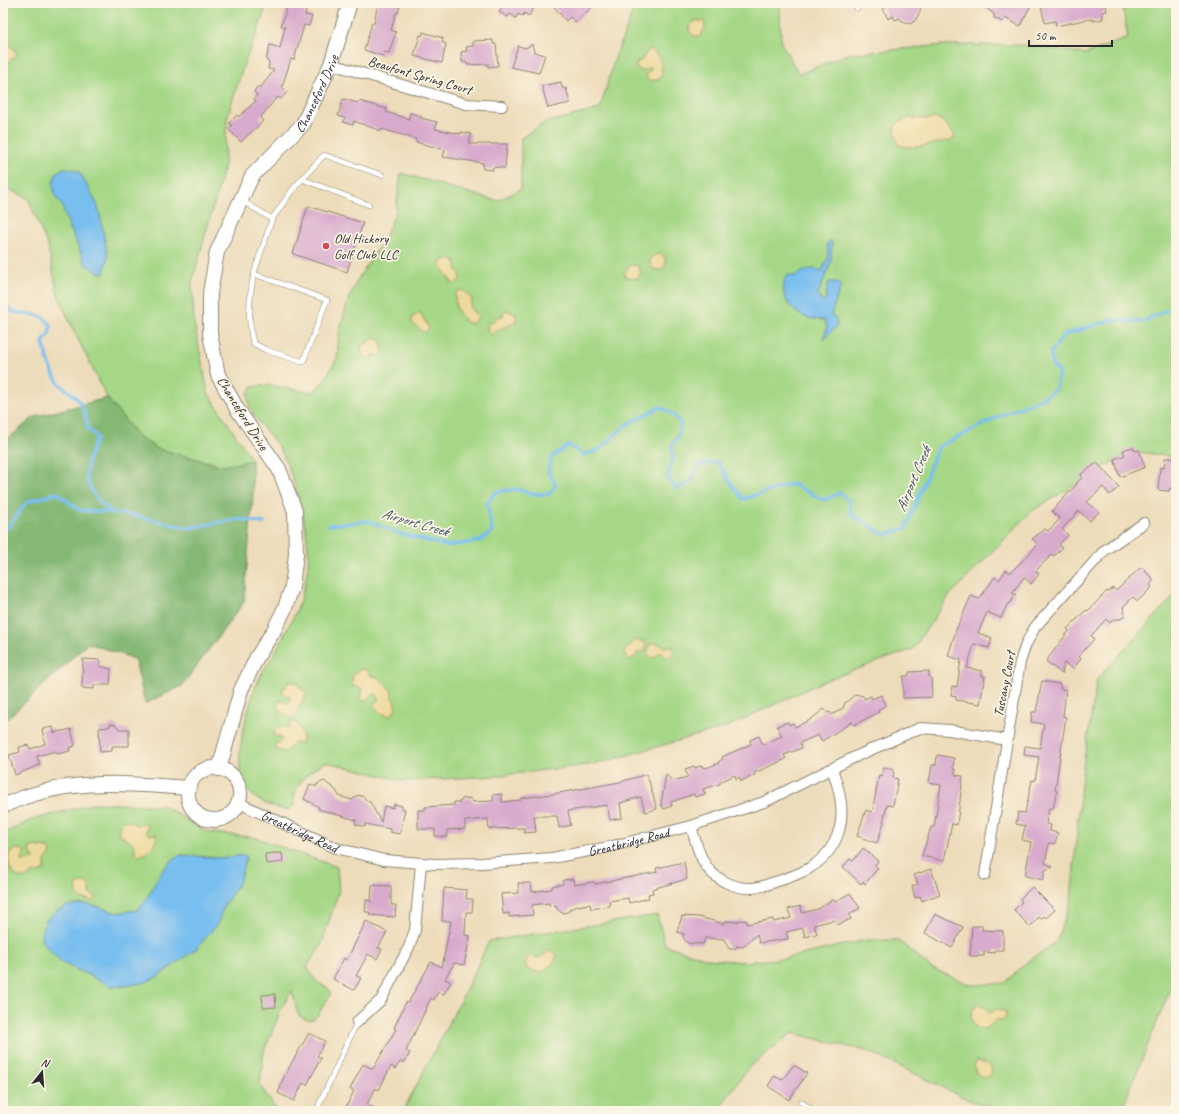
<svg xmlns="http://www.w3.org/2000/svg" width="1179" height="1114" viewBox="0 0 1179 1114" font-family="Caveat,sans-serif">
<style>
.green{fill:#a5d786;stroke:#688158}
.forest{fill:#84b873;stroke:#58724f}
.sand{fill:#eeda9e;stroke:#8c8264}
.water{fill:#78beef;stroke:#52748d}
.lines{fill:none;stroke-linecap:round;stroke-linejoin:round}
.stream{stroke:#78beef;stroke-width:3.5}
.building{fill:#d8aacd}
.lane-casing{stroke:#8c8472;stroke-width:6}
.street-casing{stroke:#8c8472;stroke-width:12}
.secondary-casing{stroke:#8c8472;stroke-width:16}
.lane{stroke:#fff;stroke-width:5}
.street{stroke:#fff;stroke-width:10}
.secondary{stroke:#fff;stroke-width:14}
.poi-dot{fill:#d1495b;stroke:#fcf5e5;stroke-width:1.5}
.labels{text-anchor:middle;stroke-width:3.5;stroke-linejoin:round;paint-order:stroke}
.street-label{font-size:14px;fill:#2b2b2b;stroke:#fcf5e5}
.poi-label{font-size:14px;fill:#2b2b2b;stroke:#fcf5e5;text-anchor:start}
.water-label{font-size:15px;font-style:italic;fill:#425766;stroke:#fcf5e5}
</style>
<rect width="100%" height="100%" fill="#fcf5e5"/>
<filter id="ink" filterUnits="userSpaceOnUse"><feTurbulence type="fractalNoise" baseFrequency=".025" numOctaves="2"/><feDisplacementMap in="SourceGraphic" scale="8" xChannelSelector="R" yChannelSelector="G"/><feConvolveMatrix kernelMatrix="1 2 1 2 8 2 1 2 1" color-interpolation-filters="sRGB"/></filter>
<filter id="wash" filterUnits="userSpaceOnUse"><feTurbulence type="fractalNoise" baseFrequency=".012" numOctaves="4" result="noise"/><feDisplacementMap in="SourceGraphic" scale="16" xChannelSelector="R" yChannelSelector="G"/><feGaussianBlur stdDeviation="0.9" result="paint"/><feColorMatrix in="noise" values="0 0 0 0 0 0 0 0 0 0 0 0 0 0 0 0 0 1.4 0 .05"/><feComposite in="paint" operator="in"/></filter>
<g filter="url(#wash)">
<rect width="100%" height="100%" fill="#eddcba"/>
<path class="green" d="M3 3H267L257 34 245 61 227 118 224 168 192 282 194 322 208 393 252 460 248 463 224 466 158 449 138 436 107 398 72 327 58 295 48 247 28 198 3 187Z
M636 3H780L781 43 799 74 848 54 945 45H1024L1085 54 1128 38 1122 3H1176V457L1130 451 1032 511 950 595 913 649 824 681 727 727 596 764 497 776 403 781 326 762C309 770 292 785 294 806L290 810C274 809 254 801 245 787 231 764 248 705 258 681 263 669 272 659 278 647 285 634 292 620 298 607 303 595 306 578 308 566 311 536 296 482 283 455 273 433 247 419 248 393L252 387 267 385 308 392 315 390 324 381 337 358 339 333 349 297 358 279 383 241 395 214 401 173 497 201 521 189V138L544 123 600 109 614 61Z
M1176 594V975L1121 1111H1004L969 1100 870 1052 792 1033 749 1067 717 1111H403L461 1000 489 941 657 915 665 945 708 959 744 962 787 958 866 940H898L931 968 971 985 1005 983 1027 962 1056 942 1071 901 1082 773 1097 679Z
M96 803 164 806 207 832 257 838 337 867 339 890 321 946 307 967 317 982 329 989C333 996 328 998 325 1003 318 1015 313 1028 298 1014L292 991 282 1007 264 1051 260 1085 277 1111H3V834L31 820Z"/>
<path class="forest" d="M107 398 138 436 158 449 224 466 252 460 253 495 244 602 182 686 145 704 135 659 88 643 3 723V443L34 417Z"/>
<path class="sand" d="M695 21H704L705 28 700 37 694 36 689 31 690 25Z
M3 41 14 49 17 55 7 63 3 73Z
M649 49C660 52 665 70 660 79L651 81 647 79 646 74 651 70 650 67 643 71 636 68 637 62 642 60Z
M908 118 928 119 938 118 946 124 955 136 951 141C932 142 917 151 898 145L894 127 899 122Z
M650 262a8 8 0 1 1 16 0a8 8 0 1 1-16 0Z
M450 259 455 260 457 270 461 275 460 279 455 284 452 283 440 265 441 261Z
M632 265 638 266 641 273C638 280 633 279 626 277L624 273 628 267Z
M459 290 464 291 472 300 470 308 478 317 473 323H466L456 308 455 294Z
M506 310 516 314V323L497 330 492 335 487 330 488 323 494 321 496 317 503 316V313Z
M420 312 429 328 425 333 412 323V318Z
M375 338 381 341 383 353 380 356 375 354 368 359 362 354 361 346Z
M635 640 645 642 646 646 644 652 637 653 635 657 630 660 627 659 624 652Z
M656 643 665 647 673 646V654L667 658 660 652 654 658 649 657 647 654 650 644Z
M361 669 367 670 370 675 378 677 391 690 396 708 391 716 380 713 373 705 379 699 377 695 374 694 365 701 360 700 363 689 353 686C349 679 355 671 361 669Z
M290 681 298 683 299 687 308 693 299 706 297 714 291 718 286 716 277 707 280 700 287 703 290 701V696L285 695 282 691Z
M291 722H296C301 728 305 736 301 744L294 743 285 752 279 751 275 747V745L282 740V738L274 736V730L282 726 289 729Z
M126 820 137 825 146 823 148 826 146 832 149 835 156 834C158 844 149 853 140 856L136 854 134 845 121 835 118 830 122 822Z
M34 846 48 848 51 851 50 855 45 860V870C41 873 38 872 34 873 29 874 27 879 22 878 11 877 7 863 9 854L15 849 23 850 25 852 21 861 23 862 34 859 29 849Z
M86 882 90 887V894L97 897 94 901 82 899 77 895 76 888 78 884Z
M551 950 557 955 554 963 540 973 526 968V961L529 956 539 958Z
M979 1005 983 1006 990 1013 993 1012 995 1009 1003 1010 1007 1015 1004 1020H996L987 1028 980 1029 974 1026 971 1018 973 1009Z
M977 1061 990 1065 992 1071 990 1075 985 1078 976 1073 974 1065Z"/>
<path class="water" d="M65 168 79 171 98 206 108 256 104 273H100L86 265 66 218 62 205 55 196 53 183 57 172Z
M832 241 831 262 818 294 822 302 826 300V292L829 282H837L841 285 831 315 836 319 837 326 824 339 827 327 824 320C818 319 813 320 808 318 790 312 777 294 787 275L796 276C802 270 815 267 822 271L828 258 827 242Z
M181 855 223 858 245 855 246 857 239 883 224 905 218 923 196 949 157 977 146 982 126 986H111L61 962 42 942 41 933 46 920 57 911 67 906 83 904 96 906 117 913 137 910C156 892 155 868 181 855Z"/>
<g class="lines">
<path class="stream" d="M3 301 13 312C28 315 43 311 51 326L49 334 43 342C46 355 50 370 58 382 62 387 67 390 72 394 83 402 86 416 88 429L94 434 97 438C81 470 82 490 112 512
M329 525 369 521 400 534 448 546 480 541 492 532 487 503 496 492 517 489 531 494H549L556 485 548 472 552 457 569 445 584 455 599 450 626 425 660 407 673 414 681 424 679 434 672 445 673 458 667 478 677 489 691 481 699 465 718 462 730 482 743 499 792 484 824 500 840 493 849 501 851 514 885 535 906 528 938 447 1004 414 1041 399 1056 389 1059 372 1052 365 1051 352 1064 335 1111 320 1143 322 1165 311 1176 310
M3 534 27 502 57 493 79 510 127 514 189 528 238 519 264 523"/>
</g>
<g id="blocks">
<path class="building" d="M288 3H308L305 15 312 16 309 26 304 25 294 60 291 59 282 87 287 92 281 99 277 97 260 118 263 121 241 142 228 129 232 126 229 123 237 115 238 117 256 101 254 99 257 95 254 91 257 87H261L274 70 268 69 269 63 266 60 270 45 280 48 285 27 281 26Z
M378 3H401L398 13H396L391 30 396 32 389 53 384 52 383 56 364 50 372 23H374Z
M504 3H536L529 16 524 13 523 16 518 14 516 18 510 14 508 17 499 12Z
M551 3H587L591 8 575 22 570 17 566 21Z
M890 3H917L921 10 915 21 910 24 901 20 900 18 895 20 893 16 888 19 883 9Z
M980 3H1022L1030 7 1020 26 1005 18 1002 22 993 17 995 15Z
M1040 3H1105L1107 11 1102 12 1103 19 1093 21V19L1084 20 1056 26 1055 21 1045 23Z
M423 32 443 38 442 42 446 44 442 63 414 56 420 35 422 36Z
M493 40V44H496L498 66 488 67V64L467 65V62H462L461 52 467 51 466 47 473 46V41Z
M532 44 534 52 545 55 539 73 511 67 518 46 526 48Z
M561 82 562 88H566L570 103 548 108 542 86Z
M343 99 358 103 359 101 387 109 386 112 409 119 410 113 421 116V118L437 122 435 129 461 134V132L471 134 469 144H507L505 168 493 167V170L483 169V163L443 157 445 150 416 142V139L382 129 381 131 354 121 353 125 343 122 345 118 338 116Z
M308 206 363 223 347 272 293 254Z
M1133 447 1135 451 1139 450 1145 467 1120 477 1114 459 1125 455 1123 450Z
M1165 458H1172L1176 463V489L1170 488 1169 491 1158 490 1160 467 1164 468Z
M1097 463 1119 487 1110 495 1103 487 1087 502 1099 512 1090 521 1079 511 1062 529 1068 535 1059 545 1062 548 1054 556 1052 554 1036 571 1039 574 1031 584 1024 577 1012 593 1016 595 1009 604 1008 603 1001 618 987 612 978 633 992 638 989 648 974 644 967 668 982 671V676H985L980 704 956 700V696L951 695 952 686 957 687 961 660 948 656 956 630 971 596 979 599 995 577 999 580 1006 570 1010 573 1026 557 1038 544 1032 539 1045 529 1048 531 1060 519 1052 511 1077 484 1076 483 1082 478 1081 474Z
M1141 567 1154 580 1150 585 1152 587 1141 598 1137 601 1133 597 1123 607 1125 615 1121 619H1113L1110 623 1106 619 1091 636 1094 639 1078 657 1081 659 1073 669 1064 663 1062 674 1046 661 1069 631 1067 629 1086 610 1088 611 1107 591 1108 592 1113 588 1116 591Z
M83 659 100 660V666L111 669 110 685H94V689L82 688Z
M929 671V677H931L932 697 903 698V676H909V672Z
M1042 681 1060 684V689L1066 690 1063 716 1066 717 1055 790 1057 791 1053 808H1049L1046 824 1051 825 1050 831 1058 833 1055 844 1049 843 1045 863 1053 867 1045 870 1043 880 1025 876 1031 842 1022 840 1025 826 1016 824 1018 812 1025 813 1032 780 1035 781 1039 757 1024 755 1025 746 1040 748 1044 724 1031 722 1032 712H1036Z
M856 694 863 696 865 699 871 696 872 699 881 695 886 705 878 710 879 712 854 725 852 722 822 741 818 735 800 743 802 748 784 755 786 759 754 773 755 775 741 781 739 777 736 779 735 775 720 782V784L703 789 705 794 695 797 694 794 671 802 672 806 664 809 661 805 666 774 672 781 688 777 685 769 694 766 695 768 700 766 706 768 719 763V761L723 759 722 757 751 744 750 740 759 736 763 745 782 736 777 726 788 722 789 725 793 723 795 727 810 720 824 709 828 713 830 712 832 715 843 708 845 703Z
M110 724H115L119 729H129V746H112V751L100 752 99 728 109 727Z
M53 727 54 733 71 729 75 746 69 748 70 751 57 754 56 751 37 756 40 765 15 775 9 755 20 752 19 747 28 745 30 749 45 744 42 729Z
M937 755 954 758 953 769H955V775L963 776 957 825 952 824 944 861 922 856 931 827H934L941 785 929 783 932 765H936Z
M884 767 894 769 893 778 898 779 893 806 887 805 883 822H884L877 843 857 836 866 810 872 812 879 775 882 776Z
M647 774 657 809 645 812 641 797 620 803 622 818 610 820 607 805 568 811 571 825 559 828 557 816H534L536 832 524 833V828L489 829 488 819 465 821V829L447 830V837L435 836V829H418V810H425V807L454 805V802H460L462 799 470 798 473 802 493 801V795L502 794V802L521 800V798L553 794 620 782Z
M324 781 336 790 339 796 352 800 358 795 364 797 366 800 370 802 381 822 384 806 393 808 394 804 402 806V809H405L400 834 390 832V829L365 824V827L355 824 356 820 318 809 319 807 304 799 310 784 316 787 317 784Z
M863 848 878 861 875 865 878 868 865 884 863 881 861 884 843 867 850 859 853 861Z
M275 853H282L283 862 266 864 265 854Z
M684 862 687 879 652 889 653 893 648 894 649 898 629 903 628 898 609 901 610 906 591 909 590 904 577 906 570 909 568 912 562 913 557 909 556 905 549 906V903L532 905 533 915 509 917V913L503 914 501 894 519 893 518 883H531L532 892 552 889V886L563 884V880L573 879 574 885 594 882 595 884 657 872 656 868Z
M931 869 940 894 922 901 920 896 915 898 912 886 918 884 914 875Z
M372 885 391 886V905H396L395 917 369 915 370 912H365L366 900 371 901Z
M1032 887 1055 910 1046 918 1044 916 1041 919 1039 917 1030 927 1014 910 1022 902 1020 899Z
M444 888 467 890 466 899H473L472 912H466L465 935 470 936 464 965 454 963 445 979 451 982 444 994 438 992 434 1000 431 998 406 1051 410 1053 404 1063 401 1061 395 1069 391 1066 379 1090 376 1088 367 1104 379 1111H344L354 1091 350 1089 363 1064 373 1069 396 1029 394 1028 406 1002 408 1003 431 962 442 967 451 921H442Z
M850 893 860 908 849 915 851 919 837 925 834 920 814 925 817 934 805 937 803 928 786 932 788 939 759 943 757 934 743 947 737 946 735 949H729L724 939 705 938 703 944 687 943 683 937 684 934 677 932 682 916 699 917 725 924V921L738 922V920L747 921V924L773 919 774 922 791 918 788 909 801 906 802 913 818 909 833 899 835 902Z
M935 914 963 927 952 948 925 933Z
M366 921 387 932 378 948 382 949 377 959 368 954 356 976 361 978 354 990 333 979 344 958 347 960Z
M972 926H982V930L1003 931V950H995V953L984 952V956H970Z
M275 994 276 1007 263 1008 262 995Z
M309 1033 325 1041 317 1056 321 1058 307 1085 303 1083 294 1101 278 1093 281 1086 280 1085 291 1064Z
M794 1065 807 1073 789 1100 768 1086 774 1076 782 1080Z"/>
</g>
</g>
<g filter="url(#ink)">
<use href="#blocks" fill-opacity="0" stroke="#8c8472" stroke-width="1"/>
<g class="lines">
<g class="lane-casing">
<path id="lane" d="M857 8 860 3
M302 179 369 205
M241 200 272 219 293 189 324 155 382 175
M254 274 327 300 303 362 266 350 253 343C247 318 249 294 255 270L272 219
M801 1102 813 1111
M319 1105 357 1022"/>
</g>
<g class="street-casing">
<g id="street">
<path d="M331 64 466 104 502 106"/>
<path id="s1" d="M239 803 336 848 384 860 434 864 482 863 552 858 609 847 691 826 764 802 859 755 920 728 949 730 1007 740"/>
<path d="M691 826C696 842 700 862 712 873 722 882 738 889 752 888 758 888 766 885 772 883 798 875 821 867 834 843 847 819 841 793 832 769"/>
<path d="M985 875 1020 662 1026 644 1035 627 1105 550 1144 523"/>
<path d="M357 1022 381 1000 409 947 415 930 421 864"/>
</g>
</g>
<g class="secondary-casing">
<g id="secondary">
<circle cx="214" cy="794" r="26"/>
<path id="s2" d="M219 769 241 690 257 657 274 630 285 608 292 587 296 554 295 511 279 469 237 409 218 375 210 334V293L217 252 252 176 303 124 331 64 350 3"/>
<path d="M3 806C63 777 124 783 188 788"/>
</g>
</g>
<use href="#lane" class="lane"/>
<use href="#street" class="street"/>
<use href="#secondary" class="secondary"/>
</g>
</g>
<circle class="poi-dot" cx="326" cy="246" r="4"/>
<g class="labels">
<g class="street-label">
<text transform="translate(420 75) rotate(16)" y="5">Beaufont Spring Court</text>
<text dy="5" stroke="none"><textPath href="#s2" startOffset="745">Chanceford Drive</textPath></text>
<text transform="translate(243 413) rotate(58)" y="5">Chanceford Drive</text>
<text transform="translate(1004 684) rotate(-79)" y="5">Tuscany Court</text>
<text dy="5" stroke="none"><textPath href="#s1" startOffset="67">Greatbridge Road</textPath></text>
<text dy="5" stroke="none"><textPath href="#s1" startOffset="403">Greatbridge Road</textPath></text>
</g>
<g class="poi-label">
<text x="334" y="243">Old Hickory<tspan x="334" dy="16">Golf Club LLC</tspan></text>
</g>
<g class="water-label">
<text transform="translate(913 479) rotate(-67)" y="5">Airport Creek</text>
<text transform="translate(415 522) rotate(16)" y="5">Airport Creek</text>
</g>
</g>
<rect width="1179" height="1114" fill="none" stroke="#fcf5e5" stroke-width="16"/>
<g transform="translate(42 1072) rotate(17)" stroke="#fcf5e5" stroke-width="3" paint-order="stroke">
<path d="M0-3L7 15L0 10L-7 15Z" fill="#2b2b2b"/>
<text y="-6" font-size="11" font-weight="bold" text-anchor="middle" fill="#2b2b2b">N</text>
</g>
<path d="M1029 40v6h83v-6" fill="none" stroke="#2b2b2b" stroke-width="2"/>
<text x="1035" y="40" font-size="12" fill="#2b2b2b" stroke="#fcf5e5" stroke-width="3" paint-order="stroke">50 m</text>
</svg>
